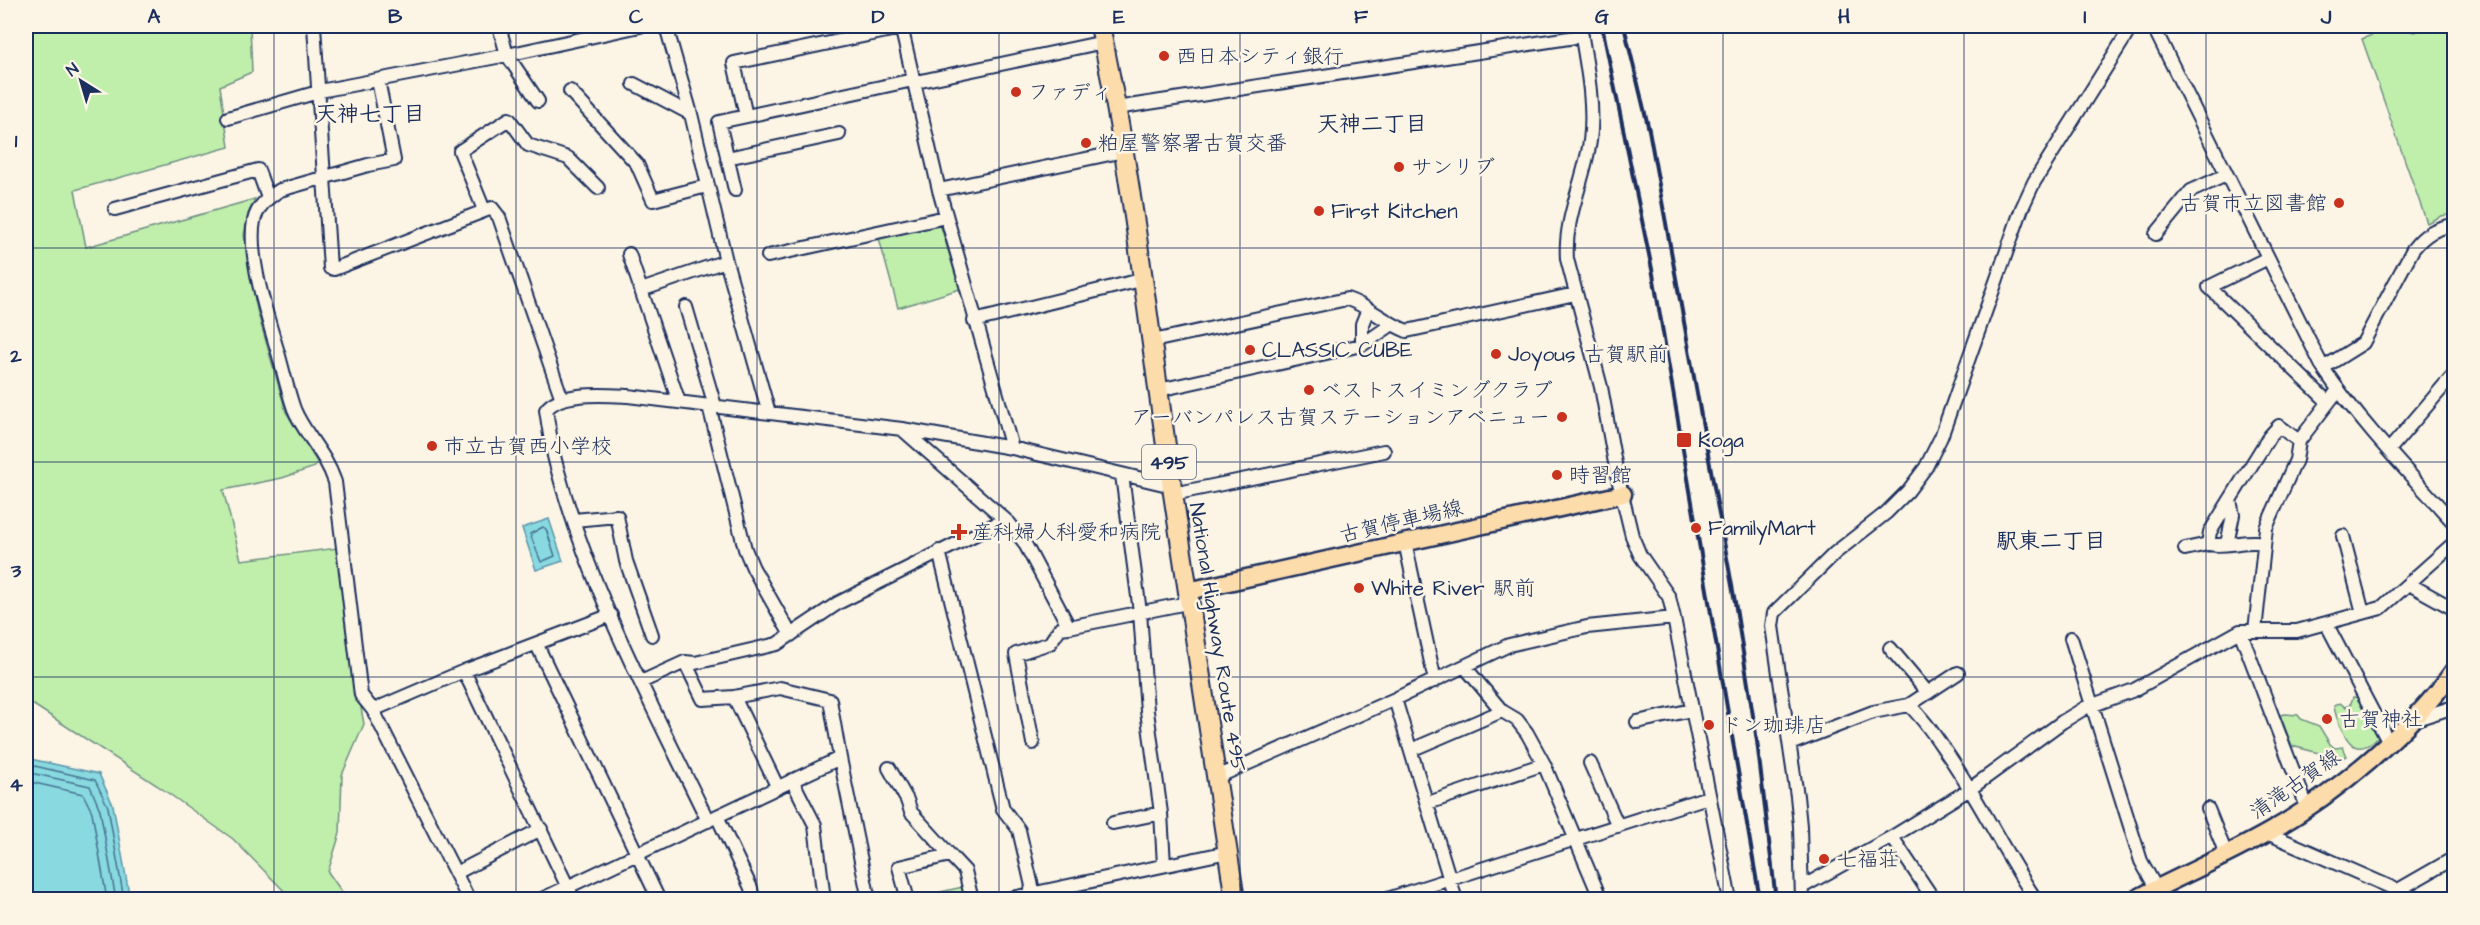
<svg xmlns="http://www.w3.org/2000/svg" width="2480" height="925" viewBox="0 0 2480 925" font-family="'Architects Daughter','Klee One',sans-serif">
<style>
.green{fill:#c0eeab;stroke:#6e8e84;stroke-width:1.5}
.water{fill:#88d9e0;stroke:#5c95ac;stroke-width:1.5}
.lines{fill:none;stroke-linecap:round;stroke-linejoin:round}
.shore{stroke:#477392;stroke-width:1.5}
.minor-casing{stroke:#1b2f5e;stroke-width:16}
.major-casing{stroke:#1b2f5e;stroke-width:21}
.highway-casing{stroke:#1b2f5e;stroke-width:22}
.minor{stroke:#fcf5e5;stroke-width:12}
.major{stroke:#fddcac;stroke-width:16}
.highway{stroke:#fddcac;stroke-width:18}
.rail{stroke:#1b2f5e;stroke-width:4}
.grid{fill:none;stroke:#1b2f5e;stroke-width:1.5;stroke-opacity:0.55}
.poi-dot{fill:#c8321e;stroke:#fcf5e5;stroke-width:2}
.labels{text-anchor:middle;stroke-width:5;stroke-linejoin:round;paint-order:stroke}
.shield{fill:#fcf5e5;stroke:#5e6a86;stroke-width:1.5}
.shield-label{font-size:20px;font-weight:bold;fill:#1b2f5e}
.poi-label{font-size:21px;fill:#1b2f5e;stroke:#fcf5e5;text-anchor:start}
.street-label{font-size:21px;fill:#1b2f5e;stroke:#fcf5e5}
.neighbourhood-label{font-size:22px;font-weight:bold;fill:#1b2f5e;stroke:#fcf5e5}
.neatline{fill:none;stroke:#1b2f5e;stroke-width:2}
.grid-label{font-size:20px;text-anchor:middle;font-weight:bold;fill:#1b2f5e}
</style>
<rect width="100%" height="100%" fill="#fcf5e5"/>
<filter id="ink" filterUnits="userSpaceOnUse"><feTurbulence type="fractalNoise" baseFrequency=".0167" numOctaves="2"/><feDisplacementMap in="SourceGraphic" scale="12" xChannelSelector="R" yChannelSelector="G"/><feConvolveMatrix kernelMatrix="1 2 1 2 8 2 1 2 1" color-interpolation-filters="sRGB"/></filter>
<g filter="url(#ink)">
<path class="green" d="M26 26H250L252 72 220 86 229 147 75 190 86 247 255 199 248 214 244 235 257 310 286 412 317 462 315 467 282 478 223 490 241 560 338 548 349 643 364 724 342 775 340 833 328 872 347 899H292L233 839 158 786 26 700Z
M2393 26 2415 32 2432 26H2454V214L2441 216 2427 223 2362 39Z
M937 223 941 227 960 289 898 308 878 235Z
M2353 697 2360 698 2379 737C2373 741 2366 749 2357 747 2346 745 2335 716 2334 706L2340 703 2345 707 2351 703Z
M2285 714 2298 715 2301 719 2319 726 2330 744 2335 748 2343 747 2347 756 2335 761 2319 753 2292 746 2280 715Z
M963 887 965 899H941L940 892Z"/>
<path class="water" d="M549 519 563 561 536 570 522 528Z
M26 758 99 774 113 805 130 899H26Z"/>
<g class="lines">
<path class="shore" d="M543 527 546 529 555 556 541 562 530 534Z
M26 764 95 780 108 807 124 900
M26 772 90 786 100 810 116 900
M26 781 83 794 92 812 107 900"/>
<g class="minor-casing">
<path id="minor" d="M314 26 330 268 334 269 492 208 499 217 562 399
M499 26 507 55 538 101
M666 26 691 114 726 261 769 413
M901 26 939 190 1012 448
M1580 26C1586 62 1595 104 1590 141 1584 182 1564 218 1567 259L1601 387 1617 474 1632 536 1640 555 1669 597 1674 618 1730 900
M2153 26 2323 368C2361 424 2410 474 2454 523
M378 80 394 160 368 165 280 190C269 197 257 206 254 221 247 256 269 322 279 356 284 374 288 392 294 409 304 434 325 452 335 482L361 695 373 710 469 900
M916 82 1104 42
M634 84 691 114
M570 91 637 164 653 200 707 186
M1116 108 1582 36
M746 116 734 63 901 28
M228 118 325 90 507 55 640 26
M727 158 839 134
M735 190 719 122 913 80
M939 190 1124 151
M115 209 258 170 268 198
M484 210 460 151 509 119 528 145 568 158 598 188
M2156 234 2191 191 2226 175
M629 254 641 290
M768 256 946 217
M2268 258 2209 287 2328 402
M686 307 715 406
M974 321 1145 279
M1153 341 1347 299C1369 306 1385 323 1407 331L1575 294
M1362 345V324L1368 309
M2323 368 2363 343 2413 249C2425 234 2435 228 2454 225
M1159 390 1362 345 1391 325
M679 402 641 290 726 261
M709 406 745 549 753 568 791 635
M903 430 1009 523 1024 542 1069 627 1182 604 1188 591
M2389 450 2454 374
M1122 475 1140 612 1147 711 1161 813 1164 865
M1173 494 1384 451
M574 520 617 516 626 561 652 635
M2343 536 2363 613
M1405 542 1435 681
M2264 543C2245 539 2226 548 2208 544L2210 532 2269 437 2279 426 2299 441
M2227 544 2233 515 2230 500
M2185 549 2208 544
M939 551 1003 809 1019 830 1032 886 1030 894 1031 900
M2409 584 2454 609
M2326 623 2389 743
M2240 631 2307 807
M2255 631 2266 528 2296 460 2299 441 2338 390
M2071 638 2141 861 2156 888
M537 645 659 900
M1890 648 1928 693
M685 662 703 699 734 697 777 786
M1465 667 1502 711 1517 720 1527 733 1544 764 1601 900
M464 671 574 900
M641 682 685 662 695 663 777 644 838 603 1004 520
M734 697 780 688 830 700 840 758
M1395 699 1456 900
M1909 705 1958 673
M373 710 464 671 611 615
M2413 720 2454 707
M1637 722 1692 710
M1033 743 1016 654 1050 643 1060 628 1069 627
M1790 744 1873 712 1909 705C1923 718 1933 733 1944 749 1978 797 2003 851 2036 900
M1411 750 1502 711
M1590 763 1618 826
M889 768 907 800 911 812 950 855
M1217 777 1395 699 1509 645 1587 627 1674 618
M792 780 815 825 824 900
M1428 803 1544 764
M2208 809 2226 854
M717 816 751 888 753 900
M708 821C652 705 589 589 556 464 551 446 549 428 546 410 559 391 607 395 628 396L902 429 1012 448 1172 486
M1113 823 1161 813
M2267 833 2420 900
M1892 837 1934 900
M456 873 541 829
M1802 887 1892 837 1970 789 2062 722 2085 708 2134 690 2240 631H2297L2381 608 2454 543
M2400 889 2454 858
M540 900 840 758 869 900
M908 900 899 867 950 855 965 871 972 900
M1003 900 1228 852
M1384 900 1708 797
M1802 900 1800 826 1797 796 1772 626 1774 613 1835 553 1886 513 1908 491 1926 467 1941 437 2022 208 2034 182 2132 26"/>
</g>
<g class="major-casing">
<path id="major" d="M1188 591 1623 494
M2134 900C2178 877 2225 857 2269 832 2334 795 2411 731 2454 670"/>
</g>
<g class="highway-casing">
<path id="highway" d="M1100 26C1133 178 1149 333 1172 487 1192 625 1215 762 1235 900"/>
</g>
<use href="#minor" class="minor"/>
<use href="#major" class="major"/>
<use href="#highway" class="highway"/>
<path class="rail" d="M1602 26 1653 274 1760 900
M1624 26 1649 130 1735 602 1757 741 1776 900"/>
</g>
</g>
<path class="grid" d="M274 26V900M516 26V900M757 26V900M999 26V900M1240 26V900M1481 26V900M1723 26V900M1964 26V900M2206 26V900M26 248H2454M26 462H2454M26 677H2454"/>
<g class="poi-dot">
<circle cx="1164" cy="56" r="6"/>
<circle cx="1016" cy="92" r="6"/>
<circle cx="1086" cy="143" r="6"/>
<circle cx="1399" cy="167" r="6"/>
<circle cx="2339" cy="203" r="6"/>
<circle cx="1319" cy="211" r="6"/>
<circle cx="1250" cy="350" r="6"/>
<circle cx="1496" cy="354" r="6"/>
<circle cx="1309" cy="390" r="6"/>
<circle cx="1562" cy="417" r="6"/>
<rect x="1676" y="432" width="16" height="16" rx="3"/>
<circle cx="432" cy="446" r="6"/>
<circle cx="1557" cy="475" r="6"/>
<circle cx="1696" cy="528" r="6"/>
<path d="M956 523h6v6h6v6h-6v6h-6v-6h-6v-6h6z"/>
<circle cx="1359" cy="588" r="6"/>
<circle cx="2327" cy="719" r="6"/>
<circle cx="1709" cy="725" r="6"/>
<circle cx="1824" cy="859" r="6"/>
</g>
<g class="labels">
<rect class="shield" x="1142" y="445" width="54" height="34" rx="4.5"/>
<g class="shield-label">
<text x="1169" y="469">495</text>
</g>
<g class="poi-label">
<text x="1176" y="63">西日本シティ銀行</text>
<text x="1028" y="99">ファディ</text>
<text x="1098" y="150">粕屋警察署古賀交番</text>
<text x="1411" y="174">サンリブ</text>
<text x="2327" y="210" text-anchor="end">古賀市立図書館</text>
<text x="1331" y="218">First Kitchen</text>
<text x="1262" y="357">CLASSIC CUBE</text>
<text x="1508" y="361">Joyous 古賀駅前</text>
<text x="1321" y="397">ベストスイミングクラブ</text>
<text x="1550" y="424" text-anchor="end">アーバンパレス古賀ステーションアベニュー</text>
<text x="1698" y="447">Koga</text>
<text x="444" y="453">市立古賀西小学校</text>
<text x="1569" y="482">時習館</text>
<text x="1708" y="535">FamilyMart</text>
<text x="972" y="539">産科婦人科愛和病院</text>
<text x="1371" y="595">White River 駅前</text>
<text x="2339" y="726">古賀神社</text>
<text x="1721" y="732">ドン珈琲店</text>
<text x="1836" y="866">七福荘</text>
</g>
<g class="street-label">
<text transform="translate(1401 521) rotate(-13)" y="7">古賀停車場線</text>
<text transform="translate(1218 637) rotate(81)" y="7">National Highway Route 495</text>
<text transform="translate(2295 784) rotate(-35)" y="7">清滝古賀線</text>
</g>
<g class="neighbourhood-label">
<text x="370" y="121">天神七丁目</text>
<text x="1372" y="131">天神二丁目</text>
<text x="2051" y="548">駅東二丁目</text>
</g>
</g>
<rect width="2480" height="925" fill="none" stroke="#fcf5e5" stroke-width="66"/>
<g transform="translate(81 81) rotate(323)" stroke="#fcf5e5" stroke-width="4.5" paint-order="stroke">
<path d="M0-4.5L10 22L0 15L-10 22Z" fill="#1b2f5e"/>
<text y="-9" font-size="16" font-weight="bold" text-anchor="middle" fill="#1b2f5e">N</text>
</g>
<rect x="33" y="33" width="2414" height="859" class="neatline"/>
<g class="grid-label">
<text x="154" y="23">A</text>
<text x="395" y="23">B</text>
<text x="636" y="23">C</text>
<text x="878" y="23">D</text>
<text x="1119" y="23">E</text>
<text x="1361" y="23">F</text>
<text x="1602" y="23">G</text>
<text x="1844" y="23">H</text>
<text x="2085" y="23">I</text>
<text x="2326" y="23">J</text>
<text x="16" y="147">1</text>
<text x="16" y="362">2</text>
<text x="16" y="577">3</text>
<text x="16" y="791">4</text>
</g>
</svg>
